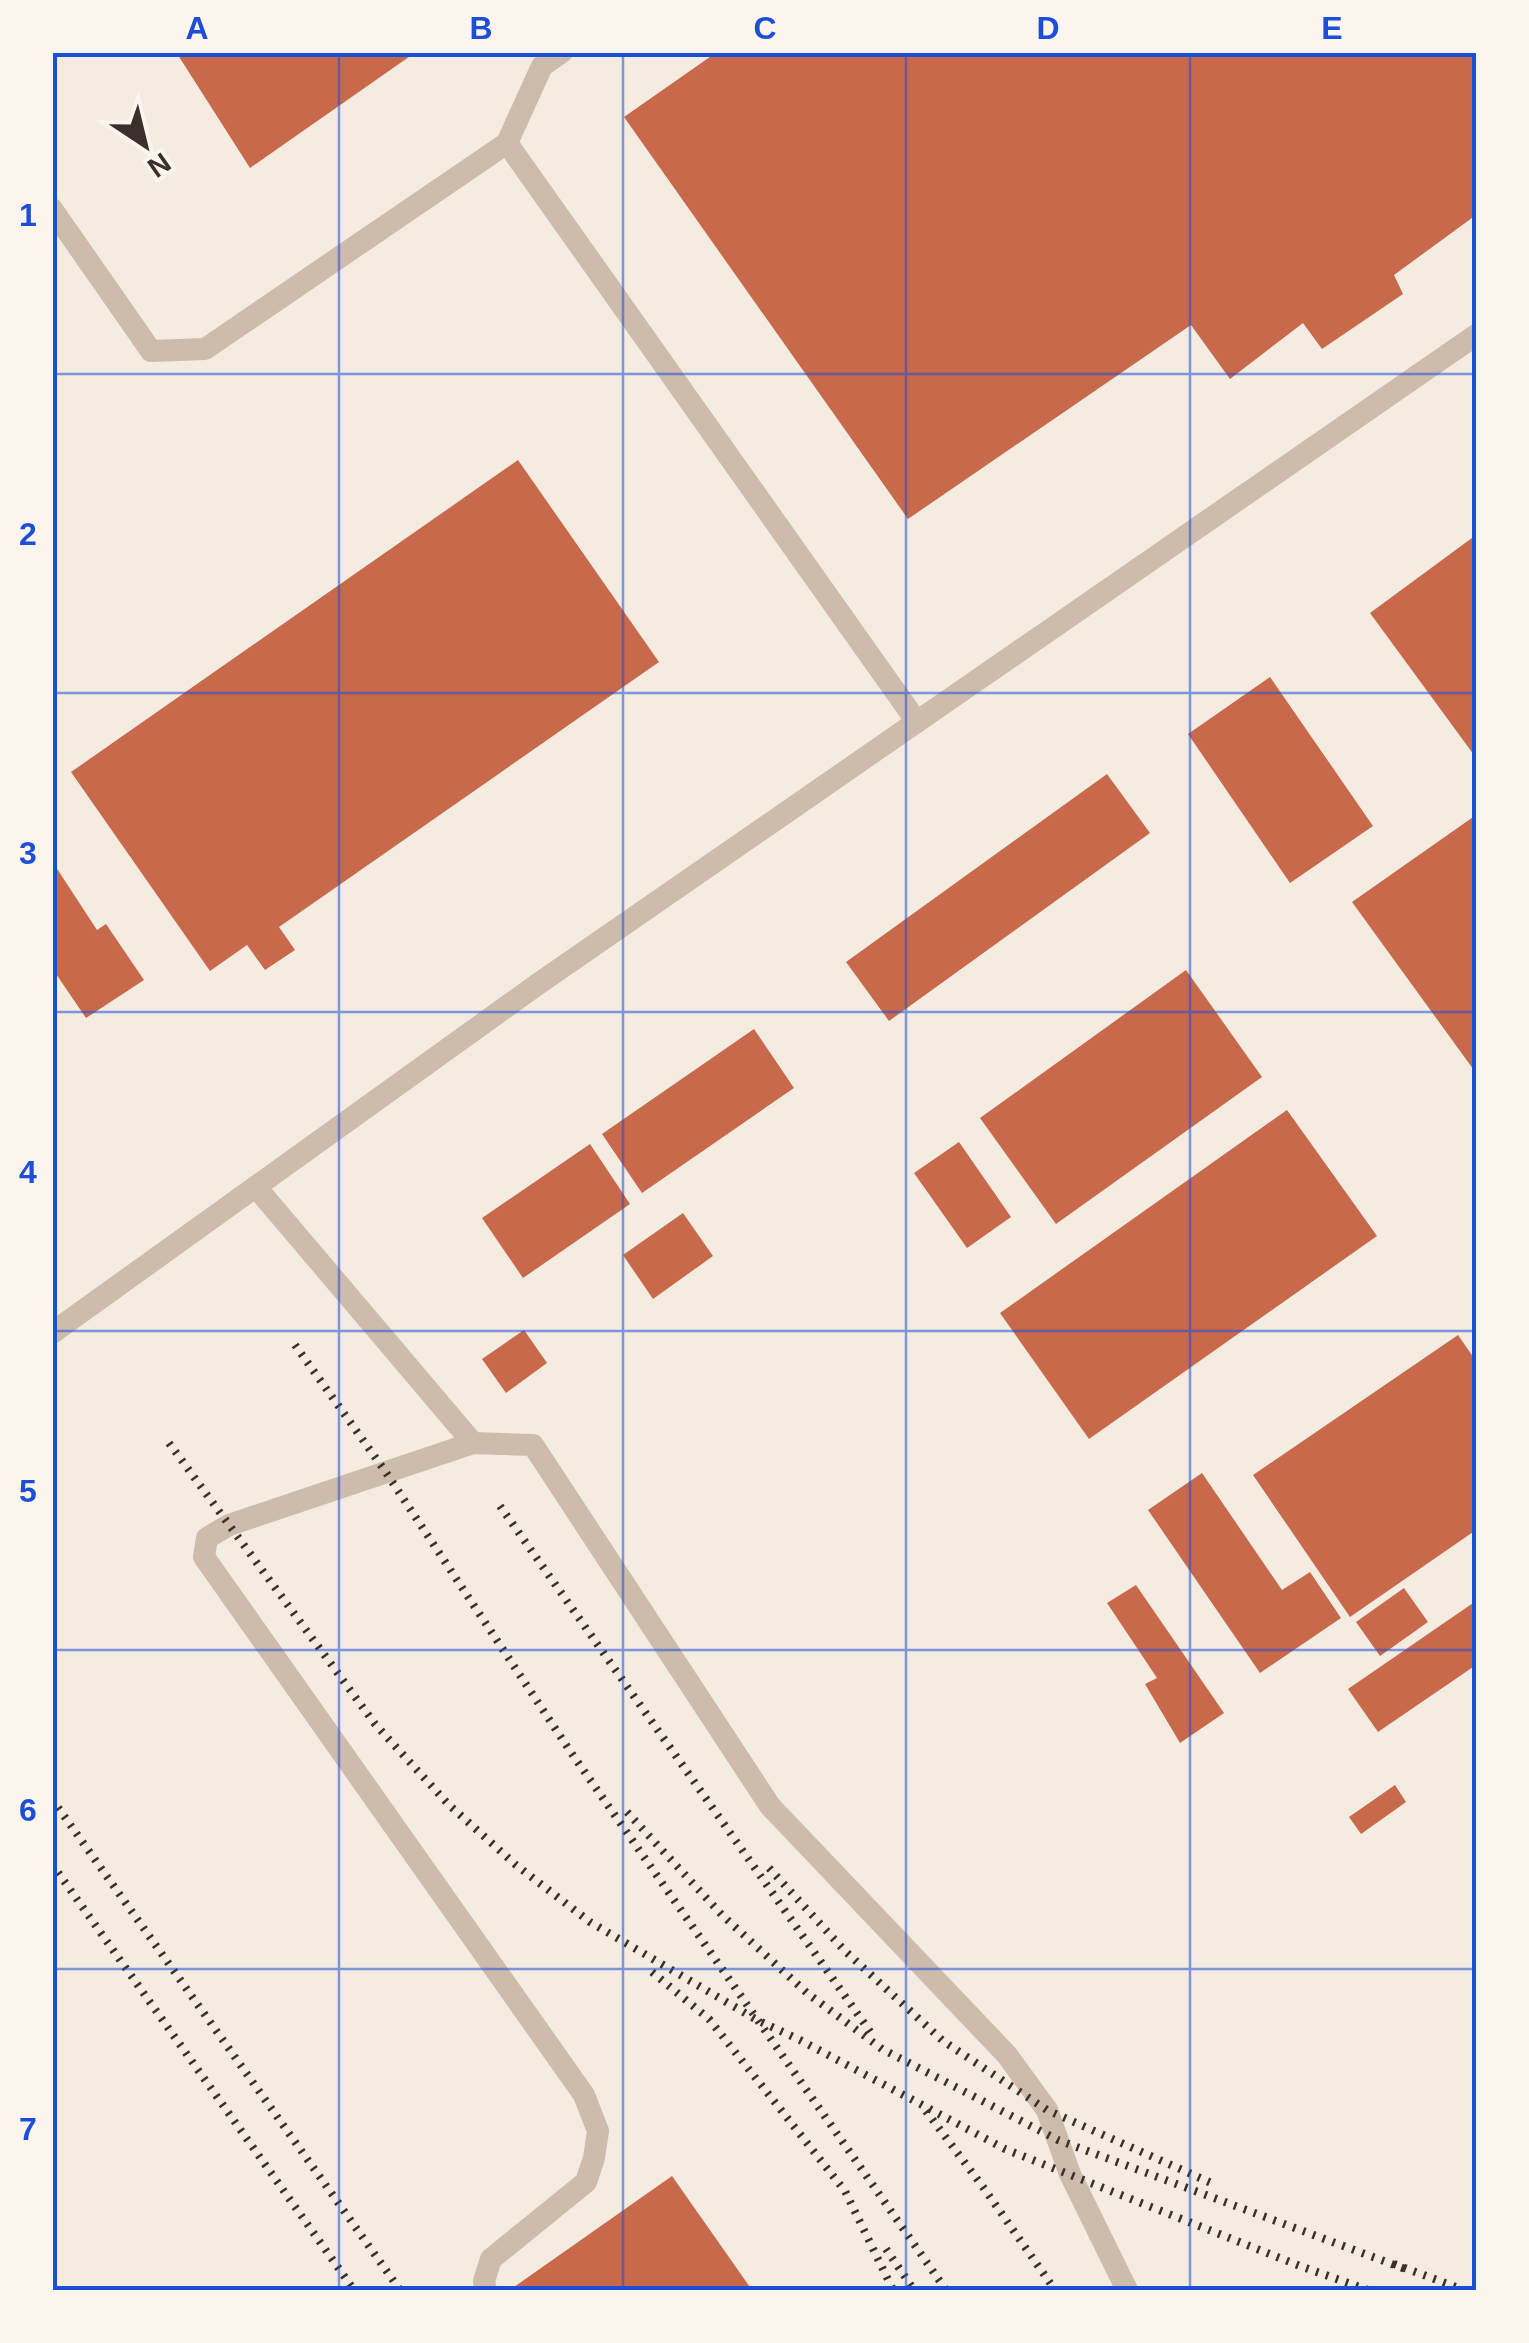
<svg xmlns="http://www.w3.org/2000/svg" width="1529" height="2343" viewBox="0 0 1529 2343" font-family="Arial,sans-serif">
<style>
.building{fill:#c8694b}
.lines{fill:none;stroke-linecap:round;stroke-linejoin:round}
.service{stroke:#cdbbac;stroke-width:22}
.rail{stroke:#3b302b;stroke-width:8;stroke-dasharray:2.5 8;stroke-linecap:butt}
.grid{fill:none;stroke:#1d4ed8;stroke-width:2.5;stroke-opacity:0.55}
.neatline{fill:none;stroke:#1d4ed8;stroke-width:4}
.grid-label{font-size:32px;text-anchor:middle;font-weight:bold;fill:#1d4ed8}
</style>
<rect width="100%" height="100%" fill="#f4ebe1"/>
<path class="building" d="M176 52H416L250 168Z
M717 52H1476V215L1394 275 1403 294 1322 349 1303 323 1230 379 1191 325 908 519 624 117Z
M518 460 659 662 279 927 295 950 265 970 247 945 210 971 71 772Z
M1476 535V754L1474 755 1370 613Z
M1270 677 1373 826 1290 883 1188 734Z
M1107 774 1150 833 889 1021 846 962Z
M1476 815V1073L1352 902Z
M52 861 97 930 106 924 144 980 86 1018 52 968Z
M1186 970 1262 1077 1056 1224 980 1118Z
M754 1029 794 1088 642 1193 602 1134Z
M1287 1110 1377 1236 1089 1439 1000 1313Z
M959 1142 1011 1217 967 1248 914 1173Z
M590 1144 630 1204 523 1278 482 1218Z
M683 1213 713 1256 653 1299 623 1255Z
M524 1330 547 1363 506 1393 482 1359Z
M1458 1335 1476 1361V1530L1350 1617 1253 1475Z
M1202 1473 1282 1590 1310 1572 1341 1618 1260 1673 1148 1510Z
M1136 1585 1224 1713 1180 1743 1145 1684 1157 1678 1107 1603Z
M1404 1588 1428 1622 1380 1656 1356 1622Z
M1476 1601V1665L1378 1732 1348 1689Z
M1395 1785 1406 1802 1361 1834 1349 1817Z
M672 2176 752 2290H516L514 2287Z"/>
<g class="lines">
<path class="service" d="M507 143 917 722
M52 209 151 351 205 349 507 143 542 66 562 52
M256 1187 473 1443 533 1445 770 1806 1007 2055 1047 2110 1070 2174 1127 2290
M52 1333 538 984 1476 335
M473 1443 229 1525 207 1538 204 1557 584 2095 598 2131 594 2158 586 2182 491 2259 484 2281 486 2290"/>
<path class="rail" d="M295 1345 385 1471 570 1751 946 2290
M169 1443 375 1724 449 1805 516 1865 590 1922 757 2020 800 2040 1005 2149 1300 2266 1368 2290
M500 1506 871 2033
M52 1799 400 2290
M627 1812 722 1915 807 1993 882 2049 1058 2140 1408 2270
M52 1864 354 2290
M769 1868 845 1951 943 2041 1047 2110 1216 2185
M652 1972 709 2019 845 2191 893 2290
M926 2111 983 2187 1055 2290
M886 2249 914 2290
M1394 2264 1464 2290"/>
</g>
<path class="grid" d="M339 52V2290M623 52V2290M906 52V2290M1190 52V2290M52 374H1476M52 693H1476M52 1012H1476M52 1331H1476M52 1650H1476M52 1969H1476"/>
<rect width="1529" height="2343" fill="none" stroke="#fbf5ee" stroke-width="110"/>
<g transform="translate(145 145) rotate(145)" stroke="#fbf5ee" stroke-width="8" paint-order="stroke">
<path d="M0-8L18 38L0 25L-18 38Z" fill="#3b302b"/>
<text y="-15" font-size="28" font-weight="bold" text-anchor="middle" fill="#3b302b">N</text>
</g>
<rect x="55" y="55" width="1419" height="2233" class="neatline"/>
<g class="grid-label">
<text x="197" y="39">A</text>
<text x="481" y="39">B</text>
<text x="765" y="39">C</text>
<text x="1048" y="39">D</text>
<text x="1332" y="39">E</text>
<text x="28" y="226">1</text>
<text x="28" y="545">2</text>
<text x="28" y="864">3</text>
<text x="28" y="1183">4</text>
<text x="28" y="1502">5</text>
<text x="28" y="1821">6</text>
<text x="28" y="2140">7</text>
</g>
</svg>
